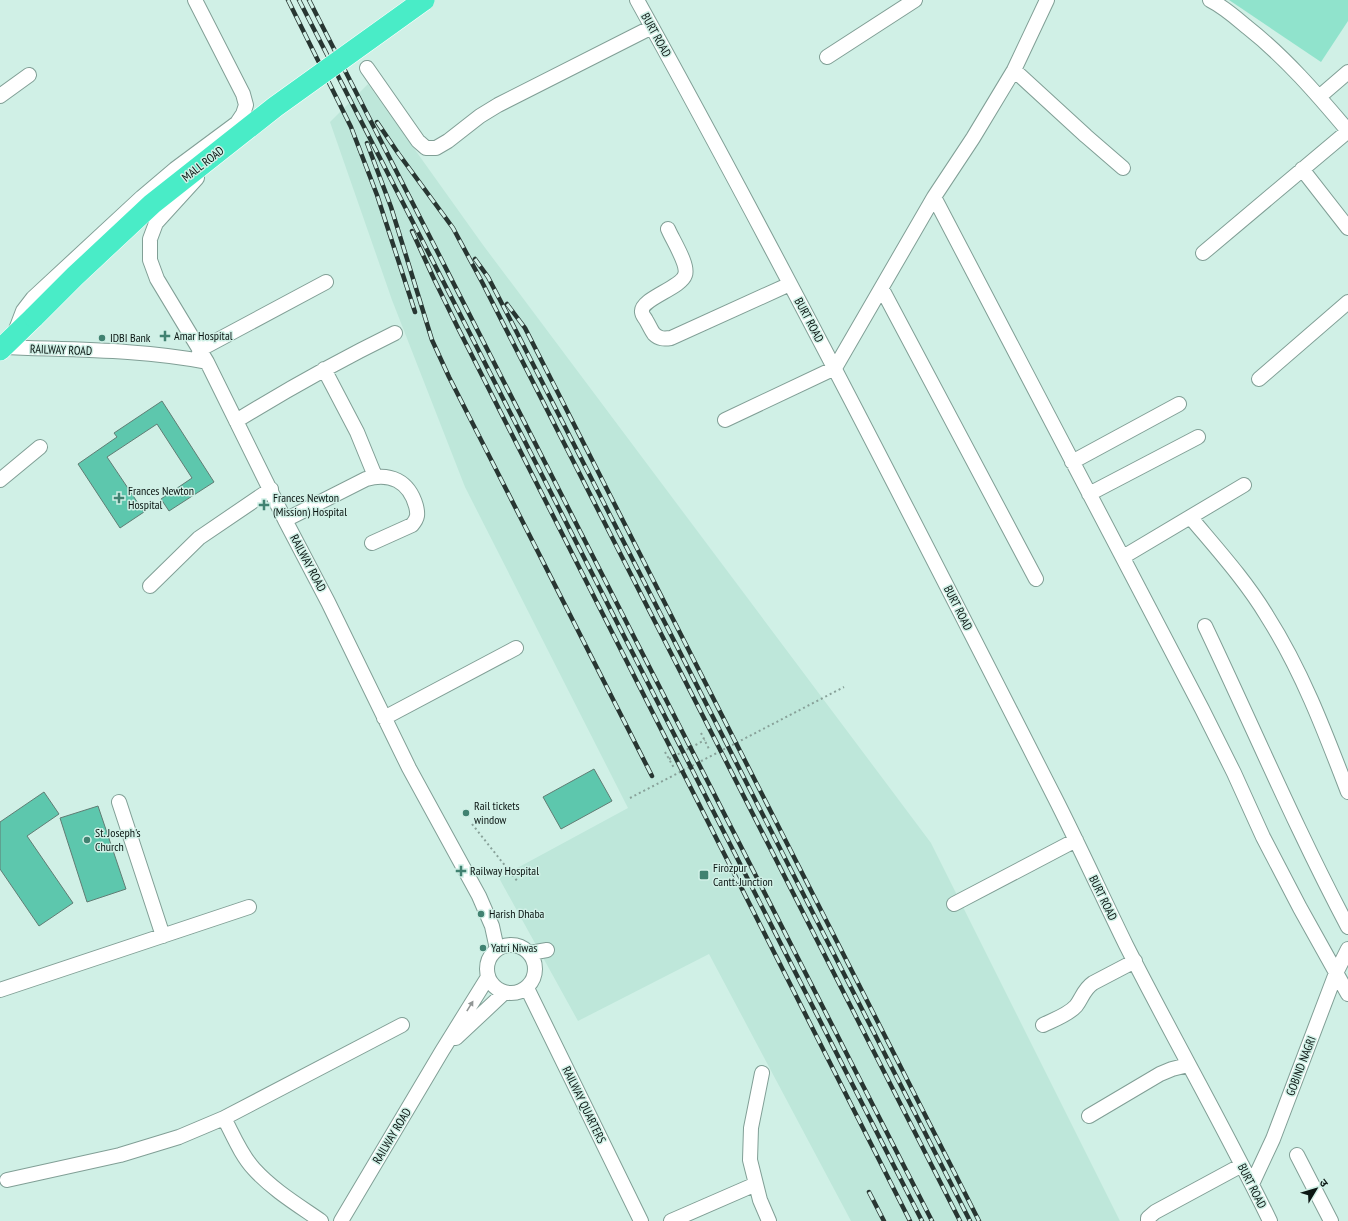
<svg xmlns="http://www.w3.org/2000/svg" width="1348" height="1221" viewBox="0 0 1348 1221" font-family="'PT Sans Narrow','Noto Sans Devanagari',sans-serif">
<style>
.built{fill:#bee7da}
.green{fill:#90e3cc}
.building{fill:#5dc7ad;stroke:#607d74}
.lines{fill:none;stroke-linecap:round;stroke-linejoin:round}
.minor-casing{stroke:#819f96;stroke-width:16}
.highway-casing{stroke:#fff;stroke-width:22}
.path{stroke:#88a199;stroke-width:2;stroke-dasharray:2 3;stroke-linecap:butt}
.minor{stroke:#fff;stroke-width:14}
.highway{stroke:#49ecc7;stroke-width:21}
.rail-casing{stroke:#283632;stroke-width:4.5}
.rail{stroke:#d0f0e6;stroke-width:3;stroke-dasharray:9;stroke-linecap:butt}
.highway-bridge-casing{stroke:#fff;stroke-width:22;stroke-linecap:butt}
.highway-bridge{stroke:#49ecc7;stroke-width:21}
.oneway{fill:#919695}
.poi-dot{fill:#418271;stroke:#d0f0e6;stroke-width:1.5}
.labels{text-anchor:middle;stroke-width:3;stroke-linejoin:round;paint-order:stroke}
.street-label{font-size:12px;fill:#0b1613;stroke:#d0f0e6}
.poi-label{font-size:12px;fill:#0b1613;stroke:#d0f0e6;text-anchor:start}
</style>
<rect width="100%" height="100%" fill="#d0f0e6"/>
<path class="built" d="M368 84 483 245 931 843 1120 1221H851L709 954 578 1021 499 878 628 808 465 487 392 300 330 122Z"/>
<path class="green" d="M1229 0H1348V21L1321 62Z"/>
<path class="building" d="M162 401 214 482 169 511 161 499 192 478 157 424 107 457 144 512 120 528 78 464 117 437 114 433Z
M594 769 612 801 561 829 543 797Z
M44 792 59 814 27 836 73 903 39 926 0 869V822Z
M98 806 126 889 87 902 60 818Z"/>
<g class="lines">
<g class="minor-casing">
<path id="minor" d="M637 0C782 262 918 529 1054 796 1079 845 1102 896 1126 945 1173 1038 1225 1128 1270 1221
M1210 0C1224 7 1235 17 1247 27 1285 57 1317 94 1348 131
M827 57 915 0
M367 68 418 141 426 148H436L448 141 480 116 498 105 652 27
M1014 70 1086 136 1123 168
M0 96 29 75
M1319 97 1348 72
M1302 169 1348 228
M197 178 156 223 150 239V260L157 279 207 362
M934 197 1202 709 1234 773 1263 837 1300 908 1348 994
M668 229C672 239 689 265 685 275 681 288 640 299 642 312 642 315 645 318 646 320 649 325 651 330 654 334 659 339 664 339 671 338L790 284
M1203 253 1348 131
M882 289 1036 579
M15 332 23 311 33 298 142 197 175 169 237 123 243 114 246 105 243 94 195 0
M3 347C71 350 140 349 207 362L285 520 328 602 409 768 479 896 492 926 497 949
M199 350 326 282
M324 369 357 432 375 476
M1259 379 1348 302
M725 420 835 368 934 197 973 138 1014 70 1047 0
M236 421C288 389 340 360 395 333
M1072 462 1179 404
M0 480 40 447
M1089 494 1198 437
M1191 518C1217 549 1246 581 1267 616 1302 671 1325 732 1348 792
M285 520 366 479C390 472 409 481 416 506 418 514 418 518 412 525L372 543
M1123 557 1244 485
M150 586 199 538 271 489
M1205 626C1253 727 1296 829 1348 927
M384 718 516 648
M119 802 163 936
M954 904 1076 840
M487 969a24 24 0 1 1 48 0a24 24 0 1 1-48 0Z
M530 953 547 950
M527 988 641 1221
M0 990 249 907
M1043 1025C1053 1020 1068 1015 1076 1006 1082 998 1084 989 1093 983L1135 961
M456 1038 504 993
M762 1073 751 1128 750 1160 760 1200 769 1221
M1089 1116 1160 1074 1172 1069 1188 1065
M224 1118C233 1135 241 1155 254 1169 273 1190 298 1205 321 1221
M1297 1155 1331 1221
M7 1180 120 1155 179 1137 224 1118 402 1025
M1252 1184 1273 1139 1336 973 1348 949
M341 1221 442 1051 488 977
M671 1221 756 1184
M1148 1221V1218L1155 1212 1242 1165"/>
</g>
<g class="highway-casing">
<path id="highway" d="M0 350 34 317"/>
</g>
<path class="path" d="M701 733 709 749
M665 752 674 768
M669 759 705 740
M630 798 844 687
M472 824 518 882"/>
<use href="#minor" class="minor"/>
<use href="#highway" class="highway"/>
<g class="rail-casing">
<path id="rail" d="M288 0 351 127 377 195 415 312
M299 0 464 322 922 1221
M309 0 932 1221
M377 122 398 153 453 228 482 282 960 1221
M367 143 391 207 432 340 449 377 652 776
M412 231 434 279 457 326 910 1221
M475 259 488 277 511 321 970 1221
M507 304 525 328 979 1221
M869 1192 884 1221"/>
</g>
<use href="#rail" class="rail"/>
<g class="highway-bridge-casing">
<path id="highway-bridge" d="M34 317 75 276 152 204 275 107 424 0"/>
</g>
<use href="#highway-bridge" class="highway-bridge"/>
</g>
<defs><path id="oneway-solid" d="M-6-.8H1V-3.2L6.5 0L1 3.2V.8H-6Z"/></defs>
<use class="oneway" href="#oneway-solid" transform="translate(470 1006) rotate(-58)"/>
<g class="poi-dot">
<path d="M163 330h4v4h4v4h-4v4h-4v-4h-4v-4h4z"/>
<circle cx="102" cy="338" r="4"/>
<path d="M117 492h4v4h4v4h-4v4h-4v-4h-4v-4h4z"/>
<path d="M262 499h4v4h4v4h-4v4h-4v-4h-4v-4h4z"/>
<circle cx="466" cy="813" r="4"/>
<circle cx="87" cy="840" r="4"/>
<path d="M459 865h4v4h4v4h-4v4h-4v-4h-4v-4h4z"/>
<rect x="699" y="870" width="10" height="10" rx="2"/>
<circle cx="481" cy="914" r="4"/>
<circle cx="483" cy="948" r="4"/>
</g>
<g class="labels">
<g class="street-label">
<text transform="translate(656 35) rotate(61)" y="4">BURT ROAD</text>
<text transform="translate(203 164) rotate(-38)" y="4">MALL ROAD</text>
<text transform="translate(809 320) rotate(62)" y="4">BURT ROAD</text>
<text transform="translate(61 350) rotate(2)" y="4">RAILWAY ROAD</text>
<text transform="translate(308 563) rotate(62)" y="4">RAILWAY ROAD</text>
<text transform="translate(958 608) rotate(63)" y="4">BURT ROAD</text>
<text transform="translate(1103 898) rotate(64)" y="4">BURT ROAD</text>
<text transform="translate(1301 1066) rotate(-69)" y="4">GOBIND NAGRI</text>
<text transform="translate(584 1105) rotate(64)" y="4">RAILWAY QUARTERS</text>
<text transform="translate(392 1136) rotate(-59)" y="4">RAILWAY ROAD</text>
<text transform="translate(1252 1186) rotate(63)" y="4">BURT ROAD</text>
</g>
<g class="poi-label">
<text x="174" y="340">Amar Hospital</text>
<text x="110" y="342">IDBI Bank</text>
<text x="128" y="495">Frances Newton<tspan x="128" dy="14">Hospital</tspan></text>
<text x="273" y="502">Frances Newton<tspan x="273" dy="14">(Mission) Hospital</tspan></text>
<text x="474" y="810">Rail tickets<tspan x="474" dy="14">window</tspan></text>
<text x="95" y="837">St. Joseph's<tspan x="95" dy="14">Church</tspan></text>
<text x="713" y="872">Firozpur<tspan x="713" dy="14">Cantt. Junction</tspan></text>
<text x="470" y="875">Railway Hospital</text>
<text x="489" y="918">Harish Dhaba</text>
<text x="491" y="952">Yatri Niwas</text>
</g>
</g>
<g transform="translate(1316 1189) rotate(52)" stroke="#d0f0e6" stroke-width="3" paint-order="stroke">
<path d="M0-3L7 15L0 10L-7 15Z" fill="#0b1613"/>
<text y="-6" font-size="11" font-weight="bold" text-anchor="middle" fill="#0b1613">उ</text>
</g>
</svg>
